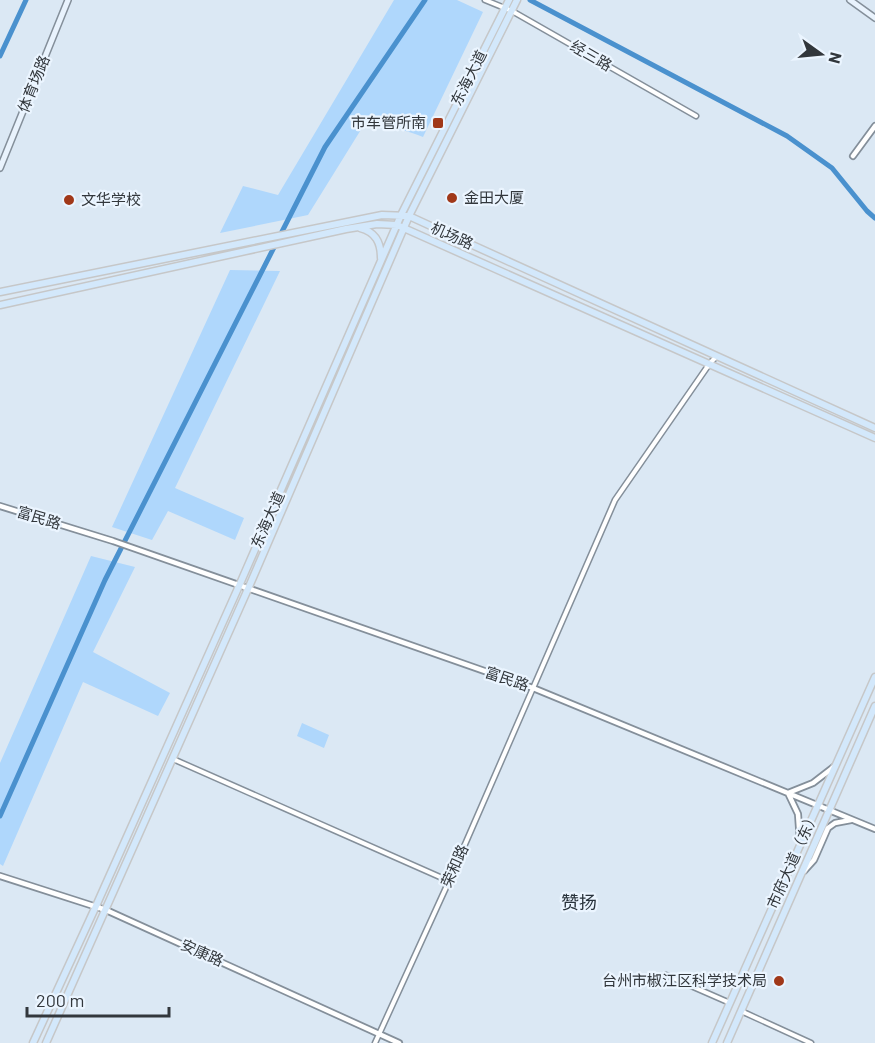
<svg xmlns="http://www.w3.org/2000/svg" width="875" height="1043" viewBox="0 0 875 1043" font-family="Barlow,'Noto Sans SC',sans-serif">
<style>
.green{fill:#afd7fc}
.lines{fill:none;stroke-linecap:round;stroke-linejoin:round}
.canal{stroke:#4a91ce;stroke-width:5}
.minor-casing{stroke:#848f9a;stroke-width:7}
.tertiary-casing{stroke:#848f9a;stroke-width:8}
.secondary-casing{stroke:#848f9a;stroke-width:8}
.primary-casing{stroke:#c6c7c8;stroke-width:9}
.minor{stroke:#fff;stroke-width:4}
.tertiary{stroke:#fff;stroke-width:4.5}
.secondary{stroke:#e9f3fd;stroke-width:5}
.primary{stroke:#d3e8fb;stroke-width:6}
.poi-dot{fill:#a03819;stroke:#ebf5ff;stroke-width:2}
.labels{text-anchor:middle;stroke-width:4.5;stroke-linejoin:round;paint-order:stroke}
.street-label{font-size:15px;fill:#32373c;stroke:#ebf5ff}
.poi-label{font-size:15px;fill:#32373c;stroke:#ebf5ff;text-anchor:end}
.quarter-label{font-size:18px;fill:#28323b;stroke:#ebf5ff}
</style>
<rect width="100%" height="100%" fill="#dbe8f4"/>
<path class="green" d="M394 0H457L483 12 423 137C403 129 384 125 362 128L308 215 220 233 243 186 278 195Z
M230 270 280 271 175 488 244 518 235 540 168 511 152 540 112 527Z
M91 556 135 567 93 652 170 693 158 716 83 682 3 866 0 864V763Z
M302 723 329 735 324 748 297 736Z"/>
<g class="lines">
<path class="canal" d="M530 0 787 136 832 168 867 211 875 218
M0 56 26 0
M0 816 105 580 325 147 425 0"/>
<g class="minor-casing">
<path id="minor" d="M485 0 512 11 696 116
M173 759 449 881
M666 975 730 1003
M741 1011 811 1043
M375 1043 449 881 615 500 710 363 717 356"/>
</g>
<g class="tertiary-casing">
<path id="tertiary" d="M853 156 875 126
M0 506 113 541 533 688 875 829
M800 842 798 814 788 793 813 783 835 766
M804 871 814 860 828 828 835 823 851 820
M0 876 106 910 399 1043"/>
</g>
<g class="secondary-casing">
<path id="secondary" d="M850 0 875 18
M0 168 68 0"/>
</g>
<g class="primary-casing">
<path id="primary" d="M360 228C376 232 381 243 381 258
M0 292 382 215 409 216 446 233 875 428
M0 305 346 229 377 224 397 225 875 438
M33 1043 96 906 239 586 401 215 509 0
M46 1043 248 589 409 216 517 0
M712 1043 875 677
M727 1043 875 706"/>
</g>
<use href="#minor" class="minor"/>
<use href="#tertiary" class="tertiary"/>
<use href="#secondary" class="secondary"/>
<use href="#primary" class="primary"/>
</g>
<g class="poi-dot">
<rect x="432" y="117" width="12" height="12" rx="3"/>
<circle cx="452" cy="198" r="6"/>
<circle cx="69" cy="200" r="6"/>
<circle cx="779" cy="981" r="6"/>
</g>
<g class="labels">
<g class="street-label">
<text transform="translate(591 56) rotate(30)" y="5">经三路</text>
<text transform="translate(469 78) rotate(-63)" y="5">东海大道</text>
<text transform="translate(34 84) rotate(-68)" y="5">体育场路</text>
<text transform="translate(452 236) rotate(24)" y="5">机场路</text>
<text transform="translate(39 518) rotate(17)" y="5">富民路</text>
<text transform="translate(268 520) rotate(-66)" y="5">东海大道</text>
<text transform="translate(507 679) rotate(19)" y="5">富民路</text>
<text transform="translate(793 860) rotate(-66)" y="5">市府大道（东）</text>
<text transform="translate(455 866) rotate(-66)" y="5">荣和路</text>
<text transform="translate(202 953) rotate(24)" y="5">安康路</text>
</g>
<g class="poi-label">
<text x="426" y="128">市车管所南</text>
<text x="464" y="203" text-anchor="start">金田大厦</text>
<text x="81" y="205" text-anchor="start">文华学校</text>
<text x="767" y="986">台州市椒江区科学技术局</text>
</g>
<g class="quarter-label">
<text x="579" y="909">赞扬</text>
</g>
</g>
<g transform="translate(821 54) rotate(105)" stroke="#ebf5ff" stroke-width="4.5" paint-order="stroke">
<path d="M0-4.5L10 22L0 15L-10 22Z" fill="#32373c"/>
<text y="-9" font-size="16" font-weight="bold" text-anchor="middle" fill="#32373c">N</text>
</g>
<path d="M27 1007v9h142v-9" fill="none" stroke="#32373c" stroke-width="3"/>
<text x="36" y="1007" font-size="18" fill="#32373c" stroke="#ebf5ff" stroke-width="4.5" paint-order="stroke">200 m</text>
</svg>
